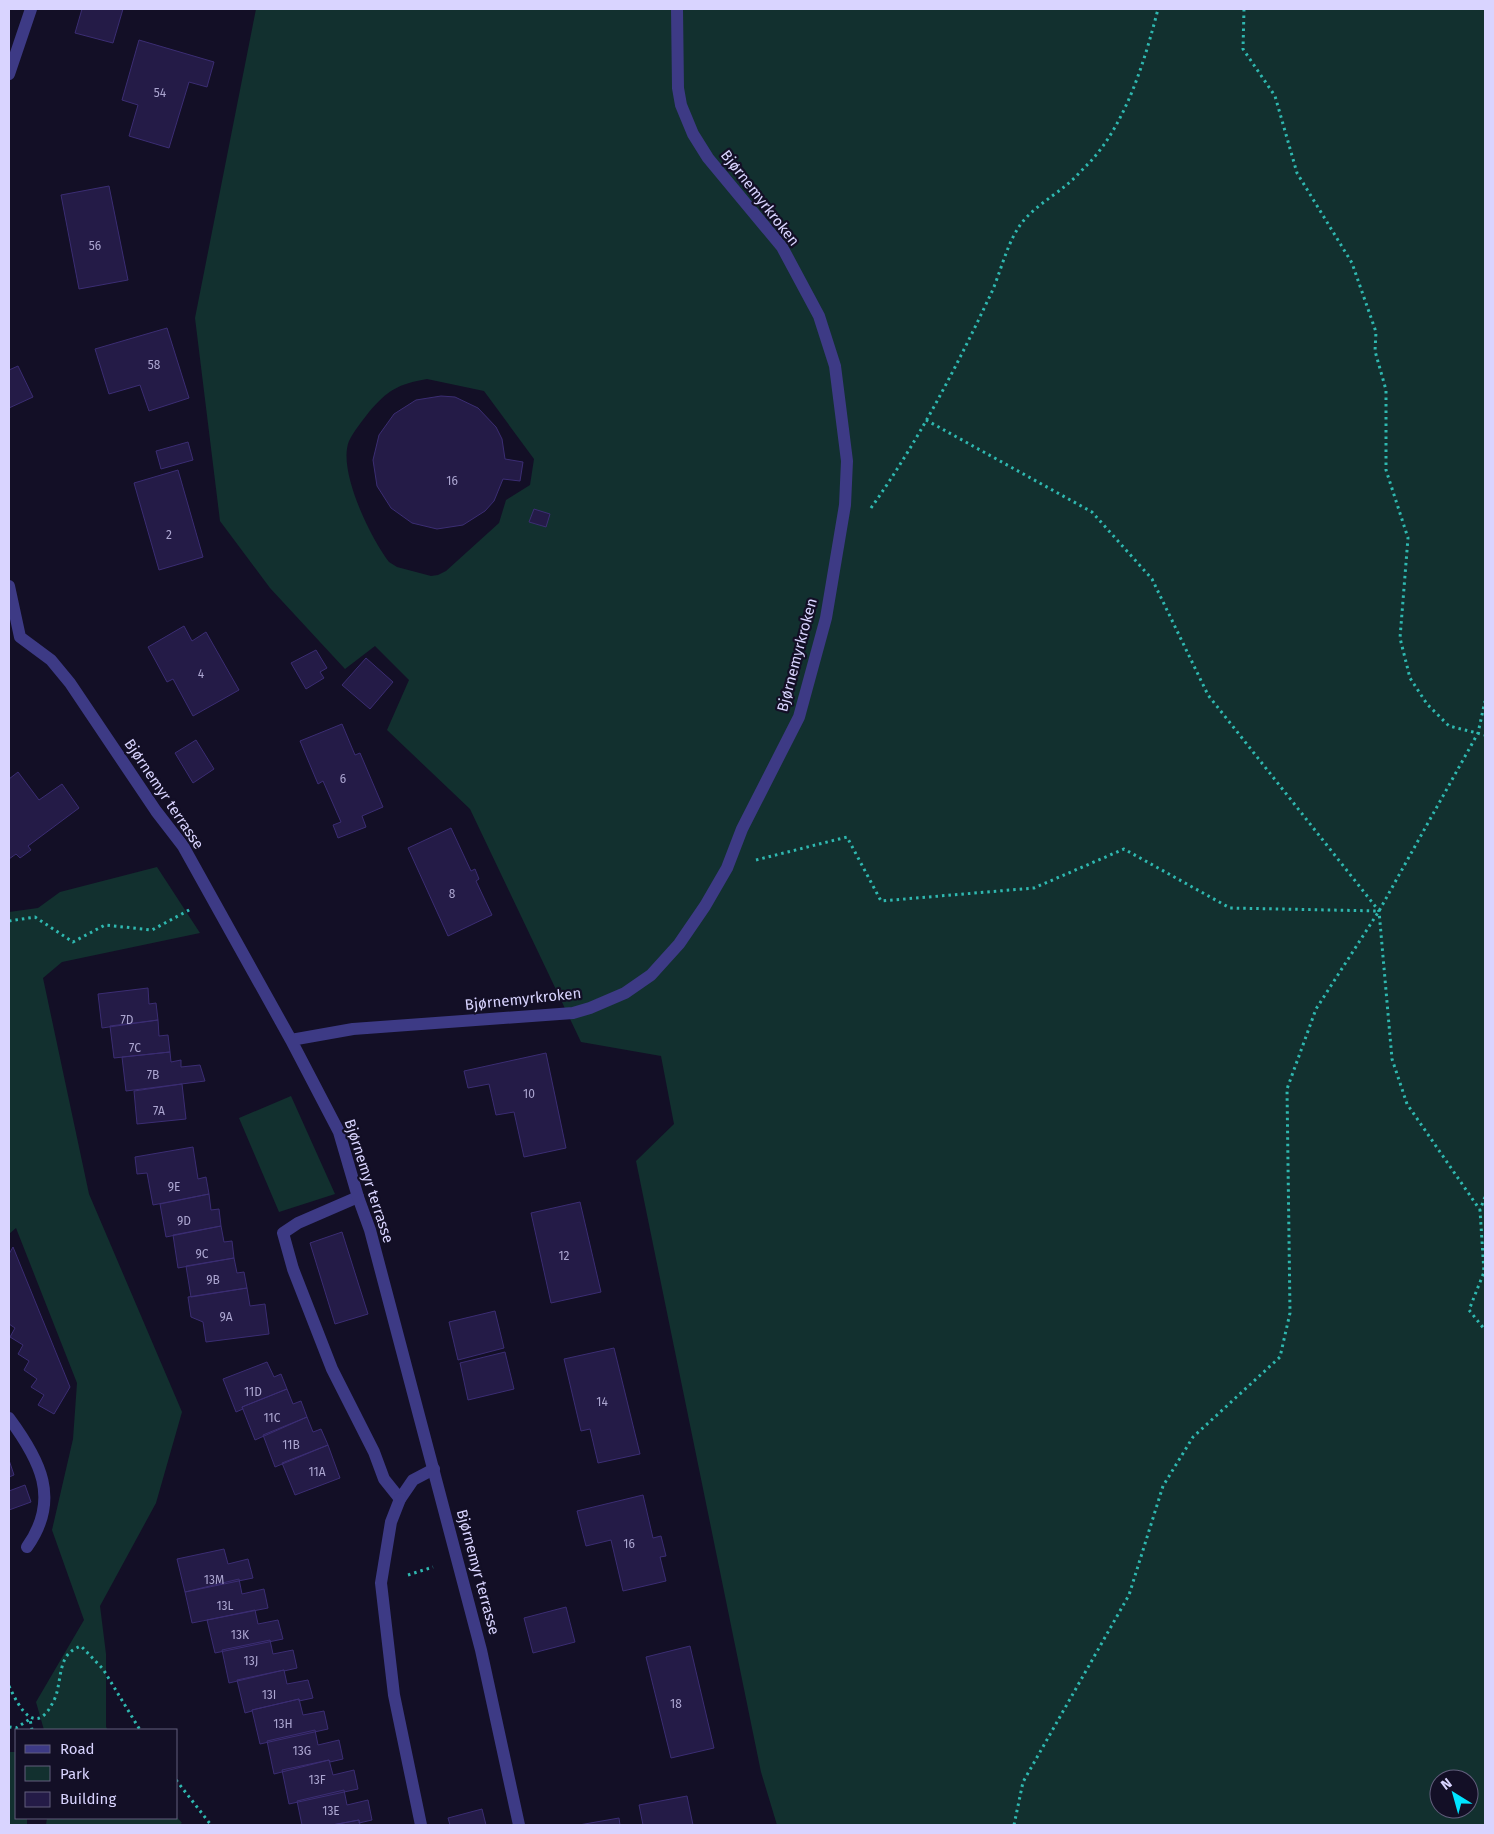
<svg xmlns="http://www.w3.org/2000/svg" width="1494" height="1834" viewBox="0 0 1494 1834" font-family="'Fira Sans',sans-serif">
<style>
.green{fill:#12302f;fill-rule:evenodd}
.building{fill:#241b47;stroke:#3b2d73}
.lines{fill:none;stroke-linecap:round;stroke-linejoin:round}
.path{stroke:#2fb8b0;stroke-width:3;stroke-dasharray:2.5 4;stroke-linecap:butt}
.service{stroke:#3d3a85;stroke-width:12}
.minor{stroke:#3d3a85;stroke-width:12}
.labels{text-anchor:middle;stroke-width:4.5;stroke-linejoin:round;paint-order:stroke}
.number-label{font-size:12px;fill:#aca6d1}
.street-label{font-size:15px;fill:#d9d4ff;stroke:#130f26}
</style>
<rect width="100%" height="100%" fill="#130f26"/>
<path class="green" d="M256 9H1485V1825H777L761 1772 636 1161 674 1124 661 1056 581 1042 470 809 387 730 409 680 375 646 345 669 270 588 220 521 195 318ZM427 379 484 391 534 459 530 485 506 500 499 523 446 571 438 575 431 576 397 567 389 562C371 539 337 470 349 441 354 431 362 421 369 412 388 390 398 384 427 379ZM1439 1779H1469V1809H1439Z
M157 867 200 933 62 962 43 978 89 1194 182 1412 156 1503 100 1606 106 1654V1727L108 1730H44L36 1702 84 1620 52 1530 73 1439 77 1383 16 1228 9 1234V912L38 908 60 892Z
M291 1096 335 1194 279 1212 239 1118Z
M9 1752H16V1818H27V1825H9Z
M176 1816 182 1823 179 1825H46L47 1818H176Z"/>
<path class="building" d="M82 9H123L113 43 75 33Z
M139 40 214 62 207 87 189 82 169 148 129 136 138 105 122 100Z
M109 186 128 280 79 289 61 195Z
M167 328 189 398 149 411 140 385 109 394 95 349Z
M18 366 33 397 9 408V370Z
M441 396 455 397 478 408 496 427 502 439 505 459 523 462 520 481 503 479 494 501 485 511 463 525 437 529 412 523 391 508 377 486 373 460 379 435 394 414 416 400Z
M188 442 193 460 161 469 156 451Z
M178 470 203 557 159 570 134 483Z
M534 509 550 514 546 527 529 522Z
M184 626 192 641 206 632 239 690 193 716 173 679 167 682 148 647Z
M316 650 327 668 320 672 324 678 306 689 291 663Z
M366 658 393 682 370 709 342 685Z
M342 724 355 755 360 753 383 807 362 816 366 827 338 838 333 825 341 822 323 781 318 784 300 741Z
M196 740 214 769 193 783 175 753Z
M18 772 39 800 62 784 79 808 28 846 31 850 20 858 16 854 9 859V779Z
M451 828 471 871 475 869 479 879 476 881 492 915 448 936 408 848Z
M148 988 149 1004 156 1003 158 1020 102 1028 98 994Z
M158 1020 159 1036 168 1035 170 1052 114 1058 110 1026Z
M170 1052 171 1062 181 1060V1067L200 1065 205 1081 126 1091 122 1057Z
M546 1053 566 1148 524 1157 514 1112 496 1115 489 1084 468 1088 464 1071Z
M182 1084 186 1119 137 1124 134 1091Z
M193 1147 198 1179 206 1177 209 1194 153 1205 147 1173 137 1174 135 1157Z
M209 1194 211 1210 219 1209 221 1226 166 1237 160 1204Z
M580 1202 601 1292 551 1303 531 1213Z
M221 1226 224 1242 232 1241 234 1258 178 1268 173 1235Z
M342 1232 368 1314 335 1324 310 1243Z
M13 1247 70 1387 54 1414 38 1405 44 1395 31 1387 37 1379 24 1370 29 1361 18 1354 23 1345 10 1337 15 1328 9 1324V1254Z
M234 1258 237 1273 244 1272 247 1288 191 1297 186 1266Z
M247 1288 250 1306 265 1304 269 1334 206 1342 203 1322 191 1317 188 1297Z
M495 1311 504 1348 458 1360 449 1322Z
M614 1348 640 1454 598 1463 590 1429 581 1431 564 1359Z
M505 1352 514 1389 468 1400 460 1363Z
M267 1362 274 1377 281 1374 287 1389 242 1407 243 1409 236 1412 223 1379Z
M287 1389 293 1404 301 1401 307 1417 255 1440 242 1407Z
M307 1417 313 1432 321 1429 328 1445 275 1467 263 1435Z
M328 1445 340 1478 295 1495 282 1463Z
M9 1460 14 1475 9 1477Z
M25 1485 31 1502 9 1510V1491Z
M643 1495 653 1538 661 1536 666 1556 660 1557 666 1581 623 1591 611 1540 586 1546 577 1511Z
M224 1549 228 1564 248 1559 253 1578 185 1592 177 1559Z
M239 1579 242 1594 264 1589 268 1608 192 1623 185 1592Z
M566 1607 575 1642 533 1653 524 1618Z
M255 1610 258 1624 278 1620 283 1639 215 1653 207 1620Z
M270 1640 273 1654 293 1650 297 1668 284 1671V1670L229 1683 222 1650Z
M690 1646 714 1748 671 1758 646 1657Z
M284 1670 287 1684 308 1680 313 1698 299 1701V1699L252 1710V1711L245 1713 237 1680Z
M299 1699 303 1715 324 1711 328 1729 260 1744 252 1710Z
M315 1730 318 1745 339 1740 343 1759 330 1762 329 1760 274 1774 267 1741Z
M329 1760 333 1775 354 1770 358 1789 289 1804 282 1770Z
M344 1790 347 1805 368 1800 372 1820 359 1823V1820L332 1825H302L297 1801Z
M687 1796 693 1825H643L639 1805Z
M482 1809 486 1825H450L448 1818Z
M619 1818 620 1825H579Z
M359 1820 360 1825H332Z"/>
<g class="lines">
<path class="path" d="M1244 9 1243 49 1275 96 1297 173 1352 263 1376 332 1375 351 1386 390V470L1408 538 1400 638 1410 678 1427 704 1449 726 1485 735
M926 420 1092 512 1152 579 1208 695 1379 911 1392 1059 1407 1104 1480 1210
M871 508C917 443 954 372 988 300 999 279 1005 249 1017 230 1027 212 1049 199 1064 187 1073 180 1081 171 1089 163 1126 124 1145 60 1158 9
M756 860 847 837 881 901 1034 888 1124 849 1230 908 1379 911 1478 733 1485 701
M9 921 35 917 73 942 105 925 152 930 191 909
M1485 1197 1480 1210 1484 1272 1469 1310 1485 1330
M408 1575 433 1567
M9 1686C20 1710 37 1739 55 1698 60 1686 59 1669 66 1657 70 1651 74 1649 81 1646L103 1669 140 1730
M9 1727 16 1728 30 1719 32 1730
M176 1780 211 1825
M1014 1825 1023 1782 1129 1595 1163 1486 1193 1437 1280 1357 1290 1313 1287 1089 1316 1009 1379 911"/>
<path class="service" d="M358 1197 298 1223 283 1233 293 1269 332 1369 374 1452 384 1479 400 1499 413 1480 434 1469
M9 1418C40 1460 61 1499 27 1547"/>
<path class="minor" d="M9 74 31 9
M9 586 20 637
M20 637 51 660 70 683 156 811 183 846 291 1040 339 1132 358 1197 370 1230 481 1650 519 1825
M291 1040 353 1029 573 1013 590 1008 625 993 651 975 679 944 705 906 727 868 742 829 799 717 826 618 845 505 847 461 835 366 819 316 782 247 708 158 693 134 681 105 678 88 677 9
M400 1499 391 1522 381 1583 394 1695 421 1825"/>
</g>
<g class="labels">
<g class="number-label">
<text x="160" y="97">54</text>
<text x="95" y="250">56</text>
<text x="154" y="369">58</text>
<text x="452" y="485">16</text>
<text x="169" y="539">2</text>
<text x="201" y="678">4</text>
<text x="343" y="783">6</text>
<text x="452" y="898">8</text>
<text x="127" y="1024">7D</text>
<text x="135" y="1052">7C</text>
<text x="153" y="1079">7B</text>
<text x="529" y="1098">10</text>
<text x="159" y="1115">7A</text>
<text x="174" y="1191">9E</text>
<text x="184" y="1225">9D</text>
<text x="202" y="1258">9C</text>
<text x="564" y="1260">12</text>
<text x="213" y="1284">9B</text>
<text x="226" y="1321">9A</text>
<text x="253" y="1396">11D</text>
<text x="602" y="1406">14</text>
<text x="272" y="1422">11C</text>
<text x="291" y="1449">11B</text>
<text x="317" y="1476">11A</text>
<text x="629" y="1548">16</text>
<text x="214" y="1584">13M</text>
<text x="225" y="1610">13L</text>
<text x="240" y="1639">13K</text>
<text x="251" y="1665">13J</text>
<text x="269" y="1699">13I</text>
<text x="676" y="1708">18</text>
<text x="283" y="1728">13H</text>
<text x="302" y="1755">13G</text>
<text x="317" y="1784">13F</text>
<text x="331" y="1815">13E</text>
</g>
<g class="street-label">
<text transform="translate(760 198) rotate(52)" y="5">Bjørnemyrkroken</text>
<text transform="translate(797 655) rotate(-75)" y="5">Bjørnemyrkroken</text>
<text transform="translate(164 794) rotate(56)" y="5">Bjørnemyr terrasse</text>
<text transform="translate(523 999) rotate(-6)" y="5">Bjørnemyrkroken</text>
<text transform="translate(369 1181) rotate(72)" y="5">Bjørnemyr terrasse</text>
<text transform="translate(478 1572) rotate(75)" y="5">Bjørnemyr terrasse</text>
</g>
</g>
<rect width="1494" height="1834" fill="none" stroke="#d9d4ff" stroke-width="20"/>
<rect x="15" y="1729" width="162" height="90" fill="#130f26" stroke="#625e7d"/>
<rect x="25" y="1745" width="25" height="8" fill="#3d3a85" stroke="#625e7d"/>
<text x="60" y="1754" font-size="15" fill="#d9d4ff">Road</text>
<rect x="25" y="1766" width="25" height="15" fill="#12302f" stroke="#625e7d"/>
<text x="60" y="1779" font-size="15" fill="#d9d4ff">Park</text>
<rect x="25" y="1792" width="25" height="15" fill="#241b47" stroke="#625e7d"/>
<text x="60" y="1804" font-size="15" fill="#d9d4ff">Building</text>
<g transform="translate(1454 1794) rotate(323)"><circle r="24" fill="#130f26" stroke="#625e7d"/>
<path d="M0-4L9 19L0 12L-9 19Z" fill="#00e5ff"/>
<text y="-8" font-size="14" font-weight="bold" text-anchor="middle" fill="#d9d4ff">N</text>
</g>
</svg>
